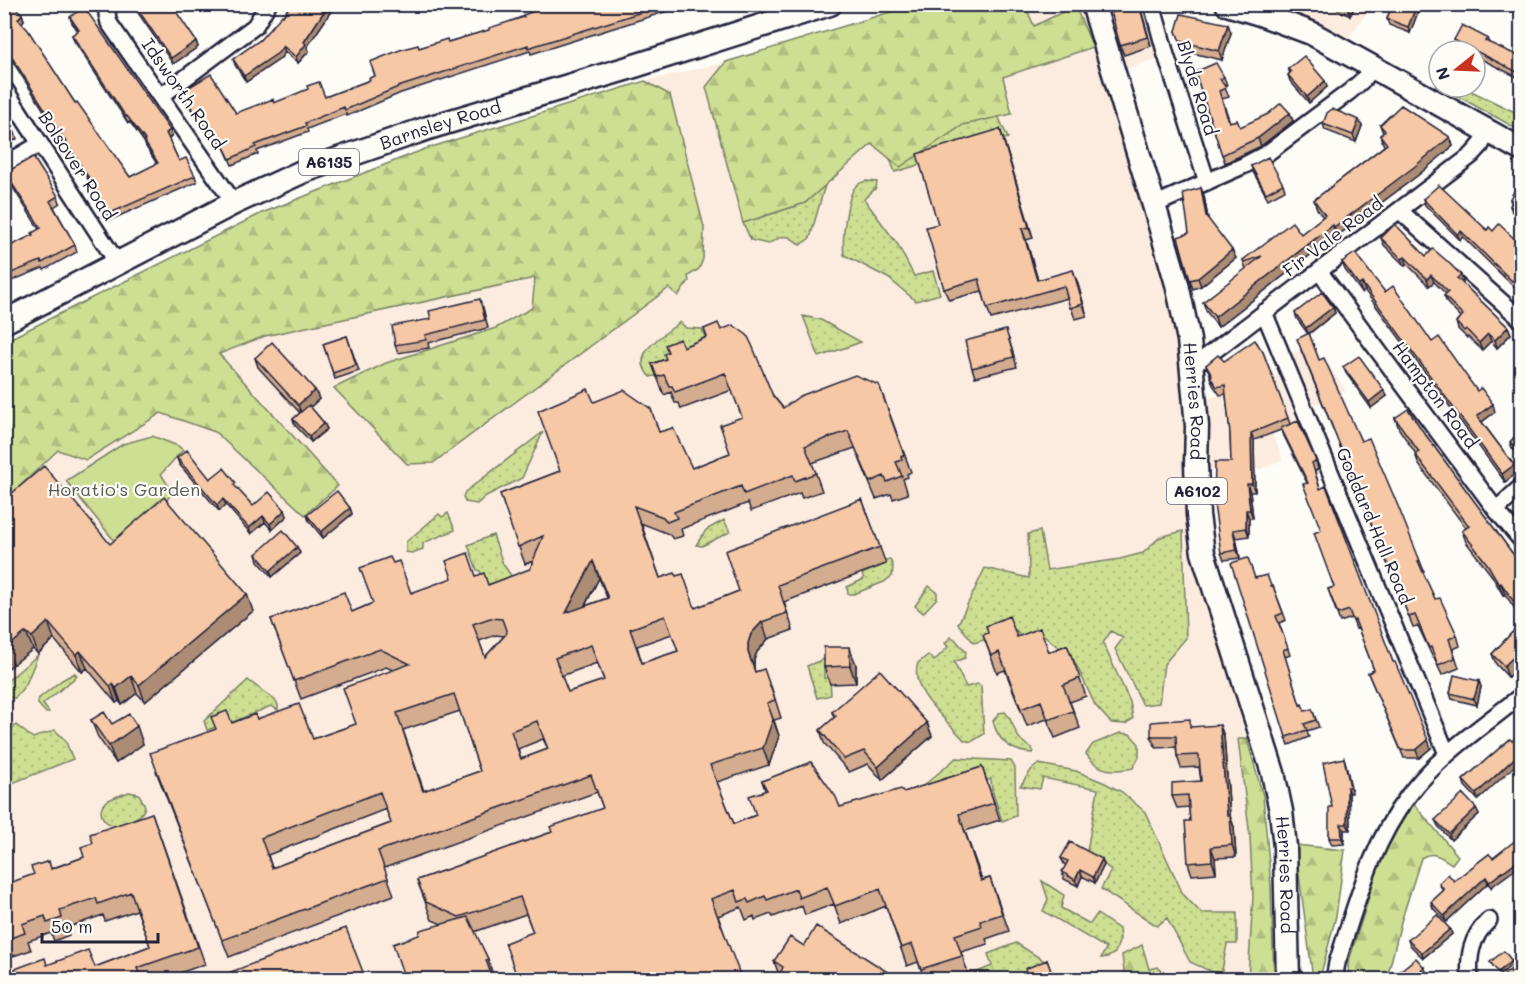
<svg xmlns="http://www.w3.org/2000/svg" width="1526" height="984" viewBox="0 0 1526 984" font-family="Mali,sans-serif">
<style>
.built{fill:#fbecdf}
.grass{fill:url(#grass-dots);stroke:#788066;stroke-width:1.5}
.forest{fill:url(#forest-firs);stroke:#788066;stroke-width:1.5}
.green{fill:#cede92;stroke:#788066;stroke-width:1.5}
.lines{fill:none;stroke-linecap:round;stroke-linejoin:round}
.minor-casing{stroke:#22223b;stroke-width:20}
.primary-casing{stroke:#22223b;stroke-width:27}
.minor{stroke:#fdfcf7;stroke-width:15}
.primary{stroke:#fdfcf7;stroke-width:22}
.wall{fill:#d4ac8f;stroke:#22223b;stroke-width:1.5;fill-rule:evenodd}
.shaded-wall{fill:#ac8c74;stroke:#22223b;stroke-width:1.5}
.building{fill:#f6c8a6;stroke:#22223b;stroke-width:1.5;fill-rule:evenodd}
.labels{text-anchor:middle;stroke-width:4.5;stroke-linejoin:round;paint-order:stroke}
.shield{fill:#fdfcf7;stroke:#646373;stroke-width:1.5}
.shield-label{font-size:16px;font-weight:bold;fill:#22223b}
.street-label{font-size:18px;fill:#22223b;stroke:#fdfcf7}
.park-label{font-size:18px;fill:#565a55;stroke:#fdfcf7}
</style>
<defs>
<pattern id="grass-dots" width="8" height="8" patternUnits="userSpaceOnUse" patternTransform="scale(1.5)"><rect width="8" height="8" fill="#cede92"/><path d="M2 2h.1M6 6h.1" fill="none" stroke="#b1be7f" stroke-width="1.8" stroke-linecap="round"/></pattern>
<pattern id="forest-firs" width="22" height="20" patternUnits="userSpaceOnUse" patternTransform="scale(1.5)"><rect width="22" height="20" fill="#cede92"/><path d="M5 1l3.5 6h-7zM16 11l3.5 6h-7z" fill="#b1be7f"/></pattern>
</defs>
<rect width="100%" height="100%" fill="#fdfcf7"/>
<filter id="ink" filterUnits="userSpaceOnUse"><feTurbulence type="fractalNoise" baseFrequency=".0167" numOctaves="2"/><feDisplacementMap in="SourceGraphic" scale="12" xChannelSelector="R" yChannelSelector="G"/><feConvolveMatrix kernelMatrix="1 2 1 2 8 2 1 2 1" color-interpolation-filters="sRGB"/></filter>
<g filter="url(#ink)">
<path class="built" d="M913 5H1076L1093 21 1180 331 1198 571 1263 796 1271 886 1274 979 5 980V341L262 213 425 149 645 81 726 62Z
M1103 5H1146L1162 57 1122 70Z
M1258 5H1372L1349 37Z
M1313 344 1322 370 1330 367 1346 391 1314 405 1292 354Z
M1278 374 1297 423 1272 433 1283 460 1260 469H1204V399L1254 388 1258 383Z"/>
<path class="grass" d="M1441 87H1463L1521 115V131Z
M978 91 991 100 1008 138 895 172 890 159Z
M866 181 877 182 876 188 864 199 898 245 914 276 933 271 940 294 916 301 888 278 844 255C842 241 846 194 857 185 858 184 865 181 866 181Z
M825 185 810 238 800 245C786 232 783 236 768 244L751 240 743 223 805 203Z
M803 316 821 320 861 342 819 357Z
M680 322 686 328 702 329 711 354 661 375 650 377C628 353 663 336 680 322Z
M543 432 522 478 486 496 477 504 465 502 463 497 465 492Z
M448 513 455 530 423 543V549L412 553 406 552V542L439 514 442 517Z
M724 520 730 532 702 546 696 545 706 530Z
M1040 531 1047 570 1120 559 1143 553 1160 537 1183 531 1186 638 1164 664 1159 703 1143 705 1115 649 1123 638 1111 631 1103 643 1130 702 1133 719 1125 724 1111 723 1095 705 1074 660 1045 636 1023 642 1016 630 974 643 958 624 985 568 1029 578 1028 534Z
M493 535 503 564 512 577 486 587 480 571 477 570 468 545Z
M890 559 893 566 892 576 884 582 854 594H848L847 587 864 579 862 574 885 564V560Z
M929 586 937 592V598L923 613 915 606Z
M951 637 955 639 966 652 965 658 954 662 966 687 978 684 981 686 984 734 971 742 964 740C947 720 908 690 918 663L928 655 934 661 948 647 945 643Z
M843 651 824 667V678H830L831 695 817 698 807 666Z
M38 655 26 684 15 698 5 697V681H7Z
M75 673 77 676 43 704 49 712 46 713 38 704V699L62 680Z
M248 680 276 701 278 705V710L271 706 221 727 219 726 207 730 204 721Z
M1005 712C1018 726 1010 736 1032 748L1033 753C1012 752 998 742 993 721L999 713Z
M16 725 33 738 55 730 65 740 73 759 5 786V737Z
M1120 733 1130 734 1139 744V757L1133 768C1112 772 1099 772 1086 754L1093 744Z
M956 758 1011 761 1015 768 1016 816 1002 821 992 790 991 779 925 801 921 788Z
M1039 764 1076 771 1105 783 1122 792 1145 812 1183 894 1201 913H1237V944H1227L1221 976 1190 962 1167 918 1157 926 1101 889 1111 870 1087 851 1098 789 1043 778 1040 789 1020 786 1032 769Z
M129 792 139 794 145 806C143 815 138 817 129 821 124 823 120 825 115 825 102 824 96 810 107 801 113 797 122 795 129 792Z
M1042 881 1064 895 1061 908 1090 924 1097 914 1119 929 1120 939 1115 953 1108 957 1101 958 1106 948 1043 911 1048 899Z
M1016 943 1046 962 1025 975 1027 979H977L975 973 992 966 988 954Z"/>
<path class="forest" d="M913 5H1025L1034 26 1075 6 1093 47 1003 77 1012 114 963 125 900 167 872 144 805 203 743 223 706 87 726 62Z
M645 81 670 95 704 227 703 259 699 269 688 276 689 281 678 296 669 288 433 463 407 464 334 388 386 363 496 328 532 308 535 278 265 336 219 354 338 486 305 515 215 432 161 413 86 460 58 450 5 500V341L262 213 425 149Z
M1238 739H1247L1263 796 1271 886 1274 979H1248L1253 897 1250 837Z
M1412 802 1458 856 1452 864C1440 857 1434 850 1421 858L1401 922 1387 979H1349L1348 964 1388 836Z
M1295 845 1345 850 1336 916 1320 978 1313 979Z
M1142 945 1149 969 1158 967 1169 979H1125L1122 955Z"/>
<path class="green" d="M152 436 178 446 183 450 161 474 173 493 121 549 66 481 123 444Z"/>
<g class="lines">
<g class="minor-casing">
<path id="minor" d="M109 4 107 14 109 23 234 203
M1152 4 1166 55 1207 182
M4 88 118 264
M161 96 255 26 268 4
M4 165 40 144
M1154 205 1245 165 1266 154 1349 92 1364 79 1373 67
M1400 211 1522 320
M1319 271 1496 510 1522 541
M1264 312 1447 754
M1192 362 1202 360 1472 155 1481 145 1487 131
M1496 510 1522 486
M1334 980 1337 963C1356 905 1371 844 1409 795 1439 755 1483 726 1522 695
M1470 980C1468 956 1471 937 1489 920"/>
</g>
<g class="primary-casing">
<g id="primary">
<path id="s1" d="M1093 4 1154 205 1177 284 1189 340 1197 426 1196 464 1198 515 1203 553 1273 773 1281 811 1285 847 1288 980"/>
<path d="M1227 4 1260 14 1311 33 1522 150"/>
<path id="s2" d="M4 322 234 203 304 171 428 128 625 69 830 4"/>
</g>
</g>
<use href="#minor" class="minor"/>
<use href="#primary" class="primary"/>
</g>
<path class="wall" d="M4 4 22 14 24 20 22 23 75 103 130 177 157 164 146 147 144 142 130 122 128 123 74 41 72 35 78 31 72 23 70 17 170 130 172 136 169 139 179 161 195 176 197 182 110 220 98 195 4 48Z
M134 4 172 7 196 41 198 47 173 64 136 10Z
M291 4H335L328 16 307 47 309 51 298 63 285 52 280 59 246 82 235 65 233 59 260 40 283 16Z
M554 4H690L531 54 530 51 401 93 347 116 346 114 307 129 308 132 257 151 258 154 232 165 223 145 219 147 214 135 209 137 184 98 181 92 236 113 274 103 325 97 370 80 419 48 448 42 489 30Z
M1139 4 1151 46 1124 55 1120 45Z
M1327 4H1356L1350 16Z
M1392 4H1421L1410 33 1389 25 1387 19Z
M1176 31 1231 33 1222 60 1184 51Z
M1487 38 1489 43 1521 57V79L1475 56V51H1466L1456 46 1454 40Z
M1288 69 1327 87 1309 103 1290 81 1288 75 1290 73Z
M1195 72 1224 77 1227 85 1224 86 1229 97 1222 99 1230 122 1240 127 1290 113 1293 121 1261 146 1225 163Z
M4 117 15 133 17 139 4 147Z
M1323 124 1362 126 1356 142 1325 130Z
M1380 125 1450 137 1453 146 1417 176 1337 236 1336 235 1218 327 1206 311 1203 302 1246 269 1243 260 1301 234 1323 217 1317 209 1314 200 1384 146 1380 135 1383 133Z
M1000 129 1033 238 1026 240 1038 280 1077 281 1087 316 1075 319 1068 298 991 319 982 291 949 300 944 289 938 224Z
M1251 166 1283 184 1285 190 1268 199 1253 172Z
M5 173 58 196 60 203 54 207 75 245 77 252 44 270 43 268 4 284V249L33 235 39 229 8 180Z
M1521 178V218L1512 212 1510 206 1511 203 1510 199Z
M1201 188 1204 196 1208 219 1236 258 1201 286 1193 289 1190 280 1189 233Z
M1423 199 1487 230 1493 231 1521 245V292L1516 287 1515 288 1463 237 1460 240 1425 205Z
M1381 238 1426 256 1463 282 1462 283 1508 327 1511 334 1497 348 1491 341 1482 350 1468 337 1467 338 1458 329 1456 322 1460 317 1447 303 1444 296 1446 294 1434 282 1429 286 1407 264 1405 266 1384 245Z
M1342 262 1385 292 1432 342 1495 412 1482 422 1514 465 1517 473 1505 482 1365 291 1362 293 1345 270Z
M483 307 488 328 428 343 429 348 398 353 395 345 431 319Z
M1333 307 1335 313 1309 334 1319 360 1361 441 1420 561 1424 571H1422L1435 599 1457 635 1460 646 1453 649 1459 668 1442 675 1434 658H1433L1418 626 1413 627 1301 350 1308 334 1297 319 1295 313Z
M704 329 721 330 783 408 879 385 911 472 907 474 908 477 903 479 908 494 893 499 891 494 876 499 855 448 812 463 822 491 802 498 800 493 751 511 748 503 681 529 683 536 673 539 669 534 641 523 660 578 696 608 739 591 862 499 886 564 784 602 793 630 768 639 757 652 754 660V669L755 672 771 686 781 718 774 720 779 736 769 765 717 782 734 824 756 815 765 790 762 781 840 807 904 792 982 767 1000 820 965 831 982 880 990 878 1009 931 986 939 988 944 961 952 968 973 949 980H925L918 962 907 966 886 906 841 924 834 904 805 915 802 906 773 917 771 914 755 920 754 916 746 920 741 907 718 916 741 980H518L533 932 526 914 474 932 488 959 493 975H492L419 935 442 924 432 920 417 880 552 832 603 808 597 792 384 868 394 895 229 957 156 771 232 723 257 719 313 739 356 724 393 670 386 667 301 699 271 619 352 612 373 603 393 563 411 593 476 576 488 585 530 569 533 561 525 564 500 494 560 471 594 402 659 432 692 468 730 453 742 417 732 390 681 409 679 403H675L671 392 664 395 652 364 665 359 683 347 707 337ZM599 578 607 598 585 606ZM672 634 678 651 642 663 637 646ZM496 635 504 636 485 657 479 641ZM597 663 604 680 568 692 561 676ZM460 711 480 771 424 791 403 730ZM543 739 548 749 521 759 518 749ZM386 809 391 823 272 868 268 855Z
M347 336 359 371 335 379 323 344Z
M1009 339 1017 367 975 377 972 368Z
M1263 352 1290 424 1316 461 1318 469 1315 471 1320 489 1393 662 1431 748 1419 758H1404L1368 673 1374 670 1358 628 1356 629 1352 618 1340 622 1328 589 1334 587 1321 530 1307 483 1281 430 1254 440 1255 492H1250L1253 518H1249V536L1236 538 1240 558 1224 560 1221 553 1231 462 1230 433 1226 394 1220 395 1213 385 1210 377H1211L1206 365Z
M255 358 315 390 319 399 310 407 324 423 327 429 311 442 295 425 293 419 300 413 258 367Z
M1343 367 1387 396 1371 408 1346 373Z
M1395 418 1422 430 1521 565V618L1505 594 1503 595 1492 576 1466 542 1462 531 1466 528 1419 465 1415 454H1416L1399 429Z
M1521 430V456L1512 448 1510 442Z
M177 458 210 479 239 489 238 490 253 506 287 516 272 530 265 522 251 534 226 505 219 511 179 464Z
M4 500 110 544 253 611 145 702 137 693 122 705 119 701 116 703 87 668 82 672 54 639 38 654 33 649 7 669 4 666Z
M350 508 352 514 323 538 309 521 307 515Z
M297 547 300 553 272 577 258 561 256 554Z
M1255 578 1271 586H1273L1286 620 1279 623 1290 655 1285 657 1300 705 1305 711 1312 709 1319 727 1307 731 1309 737 1289 745 1286 737Z
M1521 623 1508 677 1496 664 1492 654Z
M983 635 1017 637 1049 652 1067 645 1086 696 1070 702 1080 728 1055 738 1047 719 1027 726 1005 670 997 673Z
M856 664V683L830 684 824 667Z
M1479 681 1481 687 1477 705 1452 699 1450 693Z
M832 712 927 723 932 736 882 780 868 764 849 772 824 743 820 730 834 718Z
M91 720 112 724 143 744 116 763 98 737Z
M1192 727 1224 736 1230 816 1234 827 1236 857 1215 858 1216 873 1192 875 1188 863 1190 821 1189 807 1177 808 1172 796 1201 781 1199 767 1181 768 1177 756 1176 747 1156 748 1151 736Z
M1510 739 1478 800 1465 786 1463 780Z
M1344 758 1346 765 1352 793H1349L1350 830H1344V844L1332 845 1329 838 1332 807Z
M1476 808 1479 814 1451 840 1438 826 1435 820Z
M152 813 205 964 160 980H4L47 965 95 967 150 946 137 910 105 921 103 915 66 928 69 935 54 941 51 933 28 941 31 950 13 956 12 954 4 957V885L84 857 93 843Z
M1489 854 1491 887 1488 883 1446 922 1433 908 1431 902 1443 891 1439 883 1454 881Z
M1061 858 1102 859 1104 865 1095 883 1082 876 1078 886 1064 879 1062 872 1066 865 1064 864Z
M1450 929 1452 934 1423 958 1410 945 1408 940Z
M804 946 889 973 892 980H780L779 975 774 961Z
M1047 960 1054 980H1029Z"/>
<path class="shaded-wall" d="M329 4H335L328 16 307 47 309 51 298 63 296 57 304 42Z
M1139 4 1141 9 1151 46 1148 37Z
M1346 4H1356L1350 16Z
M1417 4H1421L1410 33 1408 27Z
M22 14 24 20 20 25 18 19Z
M1228 24 1231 33 1222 60 1219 51Z
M196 41 198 47 173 64 171 58Z
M283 46 285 52 280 59 246 82 244 76Z
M1325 81 1327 87 1309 103 1307 97Z
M1290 113 1293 121 1261 146 1258 138Z
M1359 120 1362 126 1356 142 1353 135Z
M211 128 214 135 209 137 207 131Z
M1000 129 1004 141 1033 238 1029 227Z
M170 130 172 136 168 139 166 133Z
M1450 137 1453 146 1417 176 1337 236 1334 227Z
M1201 188 1204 196 1209 224 1206 216Z
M1333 225 1336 235 1218 327 1215 317Z
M1022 229 1026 240 1041 291 1037 280Z
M1461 231 1463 237 1460 240 1457 234Z
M1232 250 1236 258 1201 286 1198 278Z
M1405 257 1407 264 1405 266 1402 259Z
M1073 270 1077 281 1087 316 1083 304Z
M1431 275 1434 282 1429 286 1427 279Z
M1461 275 1463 282 1460 285 1457 278Z
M1362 283 1365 291 1362 293 1359 285Z
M1333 307 1335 313 1308 334 1306 328Z
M1508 327 1511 334 1497 348 1495 340Z
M1488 334 1491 341 1482 350 1479 343Z
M315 390 319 399 302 415 298 405Z
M1384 390 1387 396 1371 408 1369 402Z
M1493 404 1495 412 1480 423 1477 416Z
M324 423 327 429 311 442 309 436Z
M1251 433 1254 440 1255 492 1252 484Z
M1514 465 1517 473 1505 482 1502 474Z
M1247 484 1250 492 1253 518 1250 510Z
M223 499 226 505 219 511 217 505Z
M350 508 352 514 323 538 321 532Z
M285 510 287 516 272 530 270 524Z
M1246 510 1249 518V536L1246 528Z
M263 516 265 522 251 534 249 528Z
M1233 530 1236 538 1240 558 1237 550Z
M297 547 300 553 272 577 270 571Z
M593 561 599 578 572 630 566 613Z
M1501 583 1505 594 1503 595 1499 584Z
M247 594 253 611 145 702 139 685Z
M48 622 54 639 38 654 32 637Z
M762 622 768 639 757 652 754 660V669L761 690 748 652V643L751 634Z
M26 632 33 649 7 669 4 661V650Z
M849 647 856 664V683L850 666Z
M1521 650V665L1508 677 1504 666Z
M80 651 87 668 82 672 76 655Z
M131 676 137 693 122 705 116 688Z
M1479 681 1481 687 1477 705 1474 699Z
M113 684 119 701 116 703 110 686Z
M767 703 779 736 769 765 763 748Z
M927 723 932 736 882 780 878 767Z
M1220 725 1224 736 1230 816 1234 827 1236 857 1232 845 1227 815Z
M137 726 143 744 116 763 109 746Z
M1428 740 1431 748 1419 758 1416 750Z
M1521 752V760L1478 800 1476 794Z
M1344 758 1346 765 1352 793 1350 787Z
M1347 787 1349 793 1350 830 1347 824Z
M1476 808 1479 814 1451 840 1449 834Z
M1341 824 1344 830V844L1342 838Z
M1211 847 1215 858 1216 873 1212 861Z
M1521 858V865L1491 887 1489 882Z
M1102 859 1104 865 1095 883 1093 877Z
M1080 870 1082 876 1078 886 1075 880Z
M1486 877 1488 883 1446 922 1444 916Z
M1450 929 1452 934 1423 958 1422 953Z
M1512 961 1513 964 1500 975 1498 972Z
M1424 967 1426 971 1422 974 1421 970Z
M889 973 892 980H885Z"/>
<path class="building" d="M4 4H12L22 14 18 19 28 30 75 103 77 102 130 177 158 163 144 141 145 140 127 116 126 117 72 35 79 30 70 17 84 7 170 130 166 133 179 161 186 158 195 176 108 214 96 189 4 45Z
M134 4H171L196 41 171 58Z
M291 4H329L304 42 306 44 296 57 283 46 278 53 244 76 233 59 260 40 282 15 283 16Z
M554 4H667L528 48V45L398 87 345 110 344 107 305 123 306 126 255 145 256 147 230 159 220 139 217 140 211 128 207 131 181 92 211 74 236 113 273 99 274 103 308 89 307 86 319 82 325 97 370 80 369 78 375 76 370 62 400 50 418 45 419 48 447 39 448 42 489 30V28L524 17 523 15Z
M1109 4H1139L1148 37 1120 45Z
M1392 4H1417L1408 27 1387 19Z
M1181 14 1228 24 1219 51 1180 41 1176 31Z
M1462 25 1487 38 1485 41 1521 57V74L1454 40Z
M1304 56 1325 81 1307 97 1288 75 1291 72 1288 69Z
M1216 63 1224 77 1220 79 1226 88 1219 91 1229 122 1237 120 1240 127 1268 114 1281 103 1290 113 1258 138 1222 155 1195 72Z
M1401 105 1450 137 1414 167 1334 227 1333 225 1215 317 1203 302 1262 256 1244 262 1243 260 1292 222 1301 234 1325 215 1314 200 1387 144 1380 135 1385 131 1380 125Z
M1332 109 1359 120 1353 135 1323 124 1327 113Z
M4 117 15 133 4 139Z
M1000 129 1029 227 1022 229 1037 280 1073 270 1083 304 1070 308 1064 286 987 308 979 279 944 289 926 227 938 224 917 154Z
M33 157 58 196 50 201 75 245 42 263 41 261 4 276V249L33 235 32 233 41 228 5 173Z
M1268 157 1283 184 1266 193 1251 166Z
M1521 178V213L1510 206 1513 201 1510 199Z
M1439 185 1487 230 1489 227 1493 231 1499 224 1521 245V288L1514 280 1512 281 1461 231 1457 234 1423 199Z
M1201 188 1206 216 1232 250 1198 278 1190 280 1178 237 1189 233 1183 193Z
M1395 224 1426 256 1433 249 1447 261 1461 275 1457 278 1508 327 1495 340 1488 334 1479 343 1466 329 1464 331 1456 322 1463 315 1444 296 1448 292 1431 275 1427 279 1405 257 1402 259 1381 238Z
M1355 253 1385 292 1393 286 1432 342 1439 337 1477 391 1481 388 1493 404 1477 416 1514 465 1502 474 1362 283 1359 285 1342 262Z
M1322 292 1333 307 1306 328 1295 313Z
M480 299 485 320 425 335 426 340 395 345 392 326 431 319 429 311Z
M718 323 721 330 733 325 747 335 752 345 773 396 783 408 800 396 855 375 879 385 904 455 901 456 902 460 896 462 902 476 887 482 884 476 870 482 848 431 805 446 816 473 795 481 793 475 744 494 741 486 674 512 677 518 667 522 663 517 634 506 660 578 675 573 676 576 683 574 695 608 739 591 725 551 862 499 880 547 778 585 787 613 762 622 751 634 748 643V652L755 672 764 669 775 700 767 703 773 719 763 748 710 765 734 824 756 815 749 796 767 790 762 781 811 762 836 797 840 807 901 789 904 792 982 767 994 803 959 814 981 881 990 878 1002 914 980 921 982 926 955 935 962 956 921 969 912 944 901 948 880 889 835 906 827 887 799 898 796 889 767 900 765 896 749 903 747 899 739 902 735 890 711 899 741 977 734 980H518L505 943 533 932 520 897 459 917 426 902 417 880 552 832 550 827 603 808 591 775 378 851 388 878 222 940 150 753 216 729 211 717 227 711 232 723 255 714 257 719 299 704 313 739 356 724 343 688 410 664 380 649 294 681 271 619 344 592 352 612 373 603 360 568 390 557 393 563 399 561 411 593 452 578 446 561 468 553 476 576 484 573 488 585 530 569 543 536 518 547 500 494 560 471 538 411 588 389 594 402 624 390 651 409 659 432 673 428 692 468 730 453 720 425 742 417 725 373 675 392 672 386H669L664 375 657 377 652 364 666 359 664 354 668 352 665 345 680 339 683 347 707 337 704 329ZM593 561 608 598 566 613ZM665 616 678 651 642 663 630 629ZM490 618 502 619 507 633 485 657 473 624ZM591 645 604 680 568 692 555 658ZM454 694 480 771 423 791 397 713ZM537 721 548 749 521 759 511 731ZM380 792 391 823 272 868 261 838Z
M1006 330 1014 357 972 368 965 341Z
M1309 333 1319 360 1324 358 1361 441 1369 438 1398 506 1420 561H1418L1435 599 1440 598 1457 635 1449 639 1455 658 1438 665 1431 647 1429 648 1415 615 1409 617 1297 339Z
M347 336 356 365 333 373 323 344Z
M1255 340 1263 352 1288 418 1251 433 1252 484H1247L1250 510H1246V528L1233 530 1237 550 1221 553 1214 504 1215 462H1231L1230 433 1225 385 1217 387 1210 377 1212 376 1206 365 1218 355 1224 361Z
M272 342 315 390 298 405 255 358Z
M1359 356 1384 390 1369 402 1343 367Z
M309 405 324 423 309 436 293 419Z
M1408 409 1422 430 1521 565V612L1501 583 1499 584 1488 565 1462 531 1469 526 1415 454 1419 452 1395 418Z
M1298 421 1316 461 1312 463 1320 489 1326 486 1393 662H1395L1428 740 1416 750H1401L1368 673 1374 670 1355 620 1353 621 1349 610 1338 614 1328 589 1334 587 1314 533 1321 530 1303 484 1308 483 1281 428Z
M1521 430V451L1510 442Z
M187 450 210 479 224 468 236 483 234 485 253 506 269 492 285 510 270 524 263 516 249 528 223 499 217 505 177 458Z
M44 466 110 544 164 497 247 594 139 685 131 676 116 688 113 684 110 686 80 651 76 655 48 622 32 637 26 632 4 650V500Z
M337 491 350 508 321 532 307 515Z
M283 530 297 547 270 571 256 554Z
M1248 558 1255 578 1267 575 1271 586H1273L1283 613 1276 616 1288 648 1283 650 1300 705 1302 704 1305 711 1312 709 1316 720 1304 724 1307 730 1286 737 1231 563Z
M1009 616 1017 637 1040 628 1049 652 1067 645 1080 678 1063 685 1073 711 1048 720 1041 701 1021 709 999 652 991 656 983 635 988 633 986 626Z
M1521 623V650L1504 666 1492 654Z
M824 647H849L850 666 824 667Z
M880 670 927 723 878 767 864 751 844 759 820 730 836 716 832 712Z
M1454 675 1479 681 1474 699 1450 693Z
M104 712 112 724 129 714 137 726 109 746 91 720Z
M1190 719V727L1220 725 1227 815H1230L1232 845 1211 847 1212 861 1188 863 1185 821H1190L1188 795 1172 796V783L1201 781 1199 755 1177 756 1176 736H1151V722Z
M1521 733V752L1476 794 1463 780 1510 739 1512 741Z
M1344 758 1350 787H1347V824H1341L1342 838H1329V807H1332L1323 763Z
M1463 794 1476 808 1449 834 1435 820Z
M152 813 198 947 137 968 139 973 122 980H4V973L45 958 47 965 88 950 95 967 150 946 131 892 98 904 96 898 60 910 62 918 47 923 45 916 22 924 25 933 7 939 6 937 4 938V885L34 874 31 867 49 861 51 869 84 857 81 847 93 843 90 834Z
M1521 836V858L1489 882 1486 877 1444 916 1431 902 1444 890 1439 883 1448 874 1454 881 1489 854 1493 858Z
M1070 842 1102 859 1093 877 1080 870 1075 880 1062 872 1068 861 1061 858Z
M1437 915 1450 929 1422 953 1408 940Z
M468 917 488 959 486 960 493 980H405L393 944 419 935 420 930Z
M816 926 889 973 885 980H780L779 976 783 967 774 961 790 937 804 946Z
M346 928 366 980H210Z
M1504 951 1512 961 1498 972 1490 962Z
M1416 958 1424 967 1421 970 1429 980H1406L1400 971Z
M1047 960 1052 974 1036 980H1029L1025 969Z
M1511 969 1519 980H1499Z"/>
</g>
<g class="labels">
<g class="shield">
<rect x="299" y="149" width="60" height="26" rx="4.5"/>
<rect x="1167" y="478" width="60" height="26" rx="4.5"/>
</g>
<g class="shield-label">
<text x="329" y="168">A6135</text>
<text x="1197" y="497">A6102</text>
</g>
<g class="street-label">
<text transform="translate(1197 88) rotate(73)" y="6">Blyde Road</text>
<text transform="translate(183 94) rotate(55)" y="6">Idsworth Road</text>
<text dy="6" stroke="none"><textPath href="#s2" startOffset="480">Barnsley Road</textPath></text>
<text transform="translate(77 166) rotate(57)" y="6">Bolsover Road</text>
<text transform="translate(1333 237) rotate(-37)" y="6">Fir Vale Road</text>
<text transform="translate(1435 395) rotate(53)" y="6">Hampton Road</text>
<text dy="6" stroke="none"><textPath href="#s1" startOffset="411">Herries Road</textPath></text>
<text transform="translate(1374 526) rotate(67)" y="6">Goddard Hall Road</text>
<text dy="6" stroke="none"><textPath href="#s1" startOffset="897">Herries Road</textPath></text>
</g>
<g class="park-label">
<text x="124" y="496">Horatio's Garden</text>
</g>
</g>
<rect width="1526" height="984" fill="none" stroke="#fdfcf7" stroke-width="24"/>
<rect x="12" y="12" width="1502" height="960" fill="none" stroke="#22223b" stroke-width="2" filter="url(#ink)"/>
<g transform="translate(1457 69) rotate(252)"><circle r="28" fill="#fdfcf7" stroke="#a5a5ac" stroke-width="1.5"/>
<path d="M0-4.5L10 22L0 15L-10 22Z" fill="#c8321e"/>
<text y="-9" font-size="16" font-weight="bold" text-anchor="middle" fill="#22223b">N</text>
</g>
<path d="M42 933v9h116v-9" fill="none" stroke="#22223b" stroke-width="3"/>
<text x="51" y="933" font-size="18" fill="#22223b" stroke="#fdfcf7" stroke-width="4.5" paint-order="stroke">50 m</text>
</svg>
